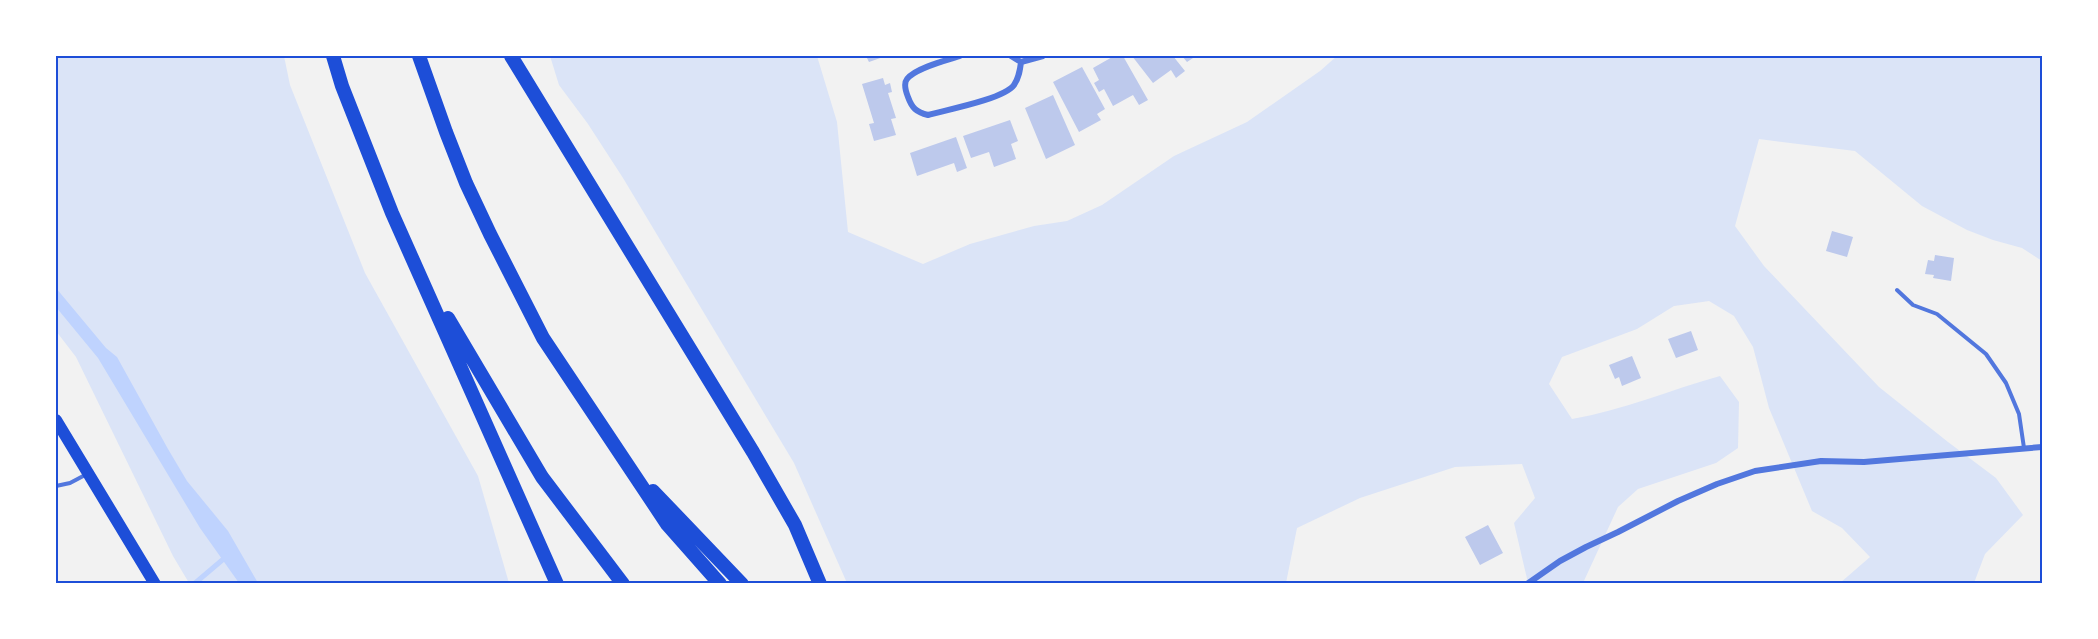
<svg xmlns="http://www.w3.org/2000/svg" width="2098" height="639" viewBox="0 0 2098 639" font-family="'DM Sans',sans-serif">
<style>
.green{fill:#dbe4f7}
.water{fill:#bfd3fe}
.lines{fill:none;stroke-linecap:round;stroke-linejoin:round}
.stream{stroke:#bfd3fe;stroke-width:5}
.building{fill:#bdc9ec}
.service{stroke:#5277de;stroke-width:4}
.minor{stroke:#5277de;stroke-width:6}
.primary{stroke:#1d4ed8;stroke-width:12}
.motorway{stroke:#1d4ed8;stroke-width:14}
.neatline{fill:none;stroke:#1d4ed8;stroke-width:2}
</style>
<rect width="100%" height="100%" fill="#f2f2f2"/>
<path class="green" d="M56 56H284L290 85 365 273 478 476 509 583H189L173 556 76 357 56 331Z
M550 56H817L837 122 848 232 923 264 970 244 1034 226 1067 221 1102 205 1174 156 1247 122 1320 71 1337 56H2042V261L2022 248 1993 240 1967 230 1922 206 1855 151 1759 139 1735 226 1764 266 1879 387 1948 442 1996 478 2023 515 1985 554 1974 583H1840L1870 557 1842 528 1812 511 1769 408 1753 347 1734 316 1709 301 1674 306 1637 329 1562 357 1549 384 1572 419C1623 410 1670 390 1720 376L1739 402 1738 448 1716 463 1638 489 1618 507 1583 583H1528L1514 523 1535 498 1522 464 1455 467 1360 498 1297 528 1286 583H847L794 463 623 178 588 124 559 85Z"/>
<path class="water" d="M56 288 106 348 117 357 168 449 187 481 228 531 258 583H239L200 528 98 358 56 307Z"/>
<g class="lines">
<path class="stream" d="M194 584 227 556"/>
</g>
<path class="building" d="M866 56H886L869 62Z
M1114 56H1123L1148 100 1139 105 1133 95 1113 106 1104 89 1099 92 1094 83 1099 80 1093 68Z
M1132 56H1173L1185 71 1176 78 1171 70 1153 83Z
M1182 56H1196L1187 62Z
M1082 67 1105 109 1097 114 1101 120 1079 132 1053 82Z
M883 78 885 85 890 83 892 92 888 93 896 118 891 119 896 135 874 141 869 124 874 123 862 84Z
M1053 95 1075 145 1046 159 1025 108Z
M1010 120 1018 141 1011 144 1016 159 994 167 989 152 971 158 963 136Z
M956 137 967 168 957 172 954 163 917 176 910 153Z
M1832 231 1853 237 1847 257 1826 251Z
M1935 255 1954 258 1951 281 1933 278 1934 275 1925 274 1928 260 1934 261Z
M1691 331 1698 350 1676 358 1668 339Z
M1632 356 1641 378 1622 386 1619 377 1615 379 1609 365Z
M1488 525 1503 553 1480 565 1465 537Z"/>
<g class="lines">
<path class="service" d="M1897 290 1913 305 1937 314 1986 354 2006 383 2019 414 2024 448
M56 486 70 483 87 474"/>
<path class="minor" d="M960 56C947 60 915 68 907 79 903 84 906 92 908 97 912 108 916 112 928 115 946 110 1004 99 1014 85 1019 78 1020 70 1021 62
M1011 56 1021 62 1043 56
M1527 584 1560 561 1586 547 1618 532 1678 501 1717 484 1755 471 1821 461 1864 462 2042 447"/>
<path class="primary" d="M56 420 155 584"/>
<path class="motorway" d="M333 56 342 86 392 213 557 584
M419 56 446 132 466 183 490 234 543 338 667 524 720 584
M511 56 753 452 795 525 820 584
M448 318 542 477 623 584
M653 491 742 584"/>
</g>
<rect width="2098" height="639" fill="none" stroke="#ffffff" stroke-width="114"/>
<rect x="57" y="57" width="1984" height="525" class="neatline"/>
</svg>
